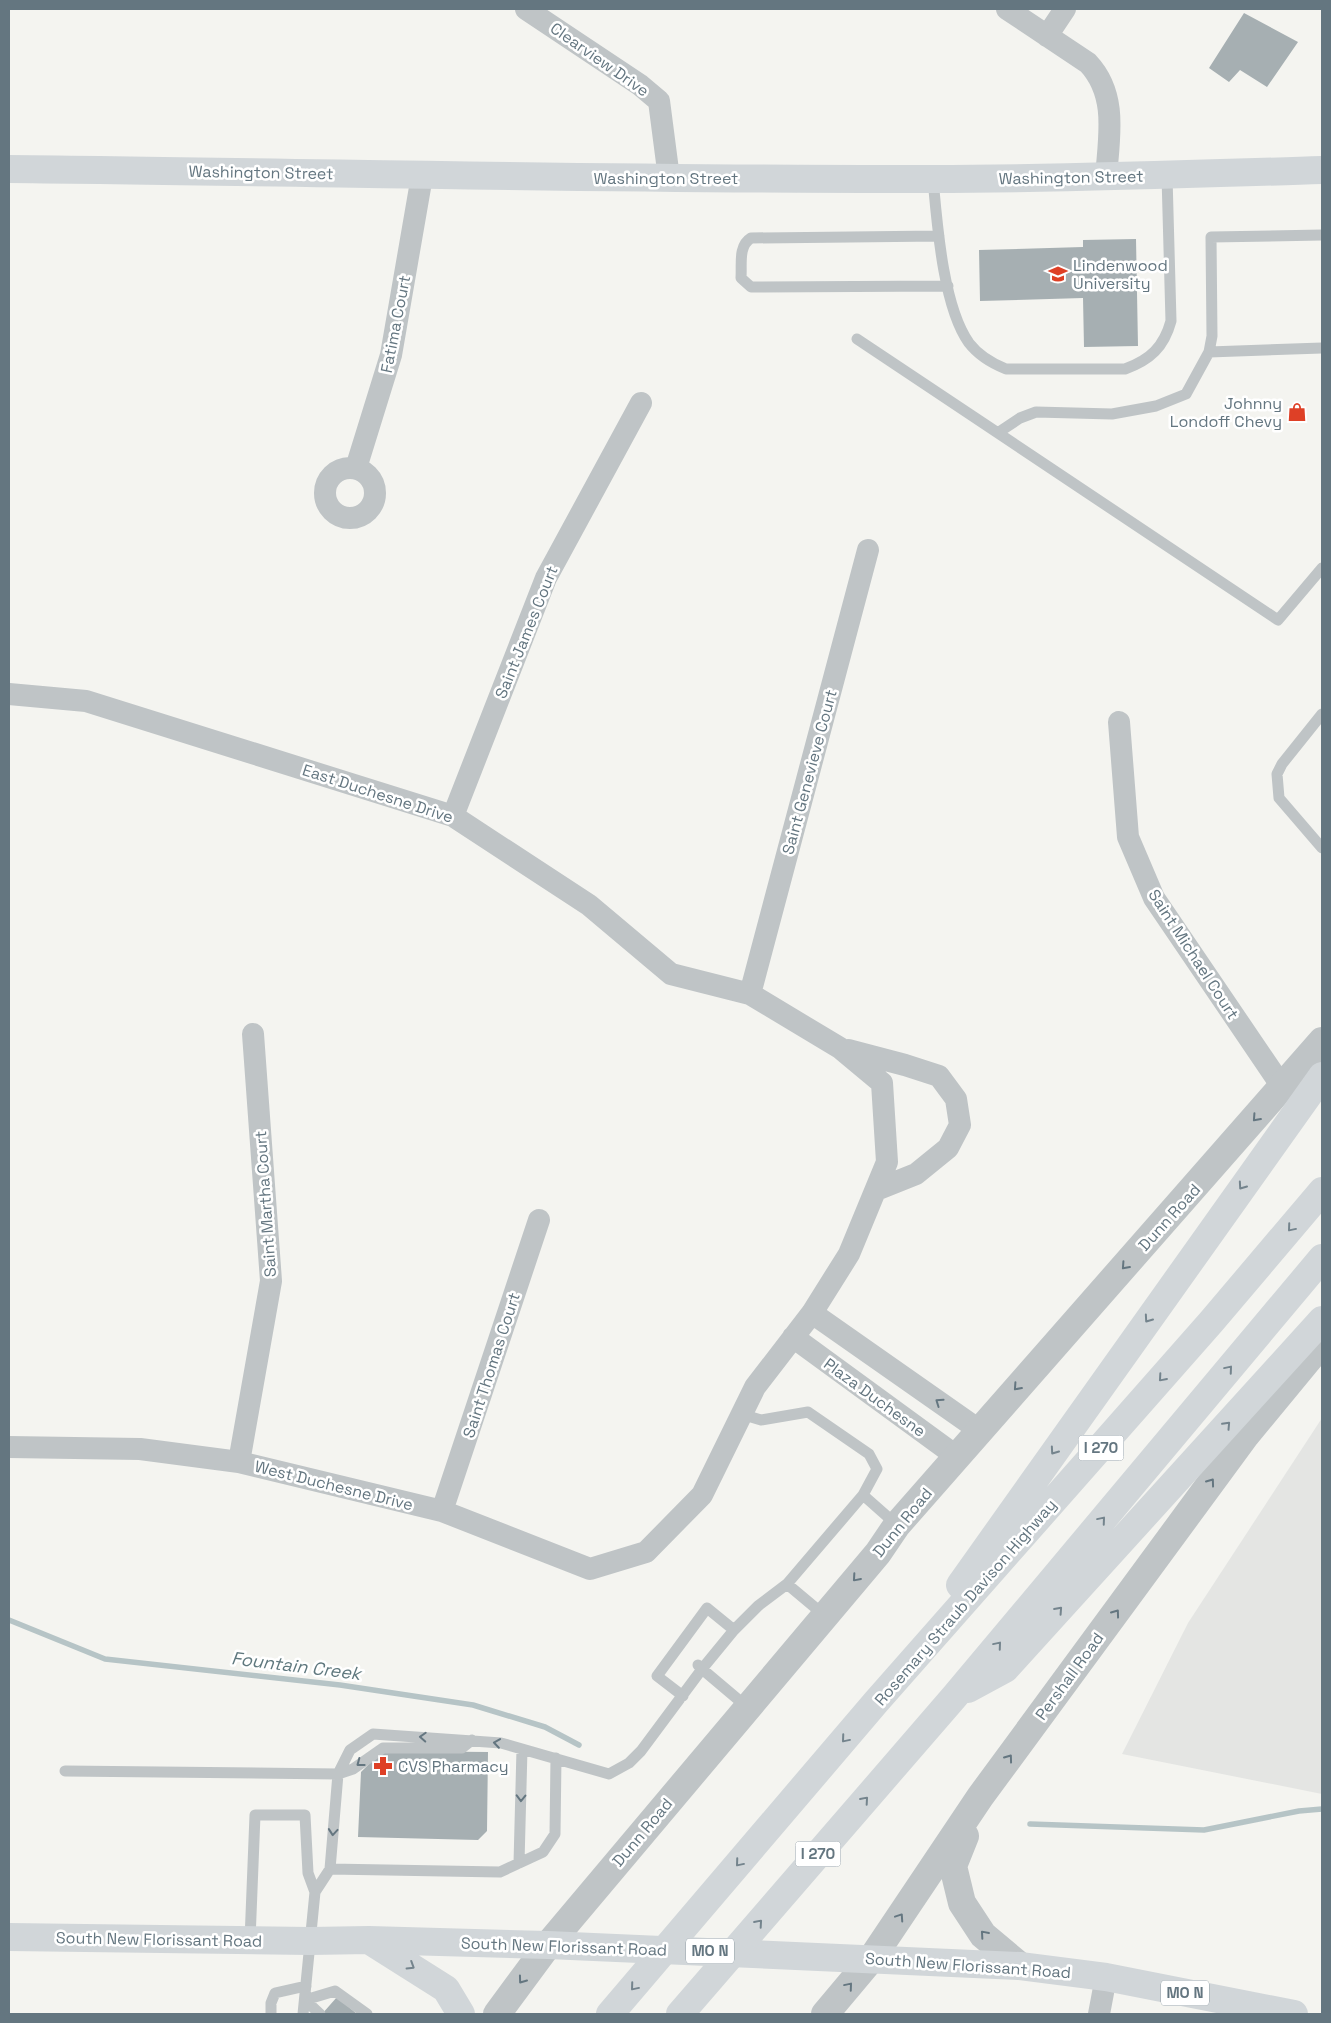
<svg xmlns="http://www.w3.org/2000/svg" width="1331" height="2023" viewBox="0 0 1331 2023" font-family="'Space Grotesk',sans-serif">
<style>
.built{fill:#e4e5e3}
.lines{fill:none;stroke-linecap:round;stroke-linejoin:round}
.stream{stroke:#b6c4c6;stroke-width:5.5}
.building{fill:#a6afb2}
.service{stroke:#bfc4c6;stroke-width:11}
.minor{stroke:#bfc4c6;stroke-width:22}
.tertiary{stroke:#bfc4c6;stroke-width:28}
.secondary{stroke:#d1d6d9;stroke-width:28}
.primary{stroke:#d1d6d9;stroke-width:28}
.motorway{stroke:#d1d6d9;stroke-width:28}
.oneway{stroke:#647680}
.oneway2{stroke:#74848d}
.labels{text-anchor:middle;stroke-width:5;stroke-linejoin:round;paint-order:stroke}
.shield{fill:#fff;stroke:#929fa6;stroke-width:1}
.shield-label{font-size:15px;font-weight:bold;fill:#647680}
.street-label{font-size:16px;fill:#647680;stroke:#fff}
.poi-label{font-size:16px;fill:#647680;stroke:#fff;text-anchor:start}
.water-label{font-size:18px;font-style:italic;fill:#5f787e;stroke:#fff}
</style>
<rect width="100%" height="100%" fill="#f4f4f0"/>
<path class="built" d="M1322 1418V1794L1122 1754 1188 1623Z"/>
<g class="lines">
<path class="stream" d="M9 1620 105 1659 340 1685 473 1705 545 1727 579 1745
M1030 1824 1204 1830 1299 1811 1322 1809"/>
</g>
<path class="building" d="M1244 13 1298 42 1267 87 1240 70 1229 82 1209 68Z
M1136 239 1138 346 1084 347 1083 298 980 301 979 250 1083 247V240Z
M382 1751 488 1752 487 1831 478 1840 358 1837 361 1772Z
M337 1997 357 2014H322Z"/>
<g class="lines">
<path class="service" d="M933 179C937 223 943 307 969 343 979 356 991 363 1006 369H1125C1150 360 1164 347 1171 321L1167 176
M939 236 751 238C738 246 742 264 741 278L751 287 948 286
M857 339 1278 620 1322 568
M1209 352 1322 348
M999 432 1020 418 1036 412 1112 414 1156 406 1186 394 1209 352 1212 336 1211 237 1322 235
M1322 714 1282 764 1277 774 1279 798 1322 848
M741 1414 761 1420 808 1412 869 1454 877 1469 863 1495 787 1584 824 1615
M863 1495 897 1525
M734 1630 758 1606 787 1584
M683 1696 657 1676 707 1608 734 1630 702 1669 698 1665
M65 1771 338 1774 353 1769 383 1748H462L472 1740
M519 1863 522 1749
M330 1869 500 1872 543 1852 555 1834 556 1758
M250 1940 255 1815H305L308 1873 315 1892
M271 2014V2003L275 1993 306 1986
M303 2014 315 1892 330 1869 338 1774 350 1750 373 1734 501 1743 609 1774 629 1763 641 1751 702 1669 747 1707
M320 2014 305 2000 335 1991 367 2014"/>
<path class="minor" d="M526 9 640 85 659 101 669 178
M1007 9 1088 63C1118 95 1109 137 1106 177
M1047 36 1065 9
M325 493a25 25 0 1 1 50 0a25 25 0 1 1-50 0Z
M356 468 391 355 422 176
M9 694 86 701 453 816 589 905 671 974 750 994 840 1048 882 1083 887 1162 849 1254 812 1313 755 1387 702 1495 646 1552 590 1569 442 1511 239 1462 140 1449 9 1447
M1119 722 1128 837 1154 898 1283 1088
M453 816 546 578 641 403
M750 994 868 550
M848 1050 905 1065 939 1076 956 1099 960 1125 948 1148 916 1174 876 1190
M812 1313 979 1430
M793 1337 956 1456
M239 1462 271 1281 253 1034
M442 1511 539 1220
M1099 2014 1106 1977"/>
<path class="tertiary" d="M965 1836 953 1866 962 1903 983 1935 1020 1966
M497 2014 548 1945 878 1553 897 1525 1322 1041
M825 2014 872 1958 980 1797 1246 1435 1322 1343"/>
<path class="secondary" d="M9 169C317 172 625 180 933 179 1063 179 1192 174 1322 170"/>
<path class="primary" d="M9 1937 310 1941 369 1940 548 1945 1020 1966 1106 1977 1294 2014
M370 1941 446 1989 461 2014"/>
<path class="motorway" d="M960 1585 1322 1076
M968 1689 1005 1669 1322 1320
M610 2014 876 1702 1211 1322 1322 1191
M680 2014 955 1696 1322 1258"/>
</g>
<defs><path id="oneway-chevron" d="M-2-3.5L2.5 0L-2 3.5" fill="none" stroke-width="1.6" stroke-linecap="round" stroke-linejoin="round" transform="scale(1.25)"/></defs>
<g class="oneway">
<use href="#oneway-chevron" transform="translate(1256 1118) rotate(132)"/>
<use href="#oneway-chevron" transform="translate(1125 1266) rotate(132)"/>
<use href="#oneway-chevron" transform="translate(1017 1387) rotate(132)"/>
<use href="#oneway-chevron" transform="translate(939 1402) rotate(-145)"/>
<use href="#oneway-chevron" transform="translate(1211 1482) rotate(-54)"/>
<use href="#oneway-chevron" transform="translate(856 1578) rotate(131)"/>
<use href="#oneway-chevron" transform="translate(1116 1613) rotate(-54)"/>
<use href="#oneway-chevron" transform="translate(423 1737) rotate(-177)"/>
<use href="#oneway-chevron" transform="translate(497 1743) rotate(-172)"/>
<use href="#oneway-chevron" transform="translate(1009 1758) rotate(-54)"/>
<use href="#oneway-chevron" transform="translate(360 1763) rotate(143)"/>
<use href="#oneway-chevron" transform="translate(521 1798) rotate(91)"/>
<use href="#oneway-chevron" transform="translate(333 1832) rotate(95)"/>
<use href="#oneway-chevron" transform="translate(900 1917) rotate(-56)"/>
<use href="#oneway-chevron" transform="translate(984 1934) rotate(-131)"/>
<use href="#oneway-chevron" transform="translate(522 1980) rotate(126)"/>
<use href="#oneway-chevron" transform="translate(849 1986) rotate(-50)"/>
</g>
<g class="oneway2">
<use href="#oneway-chevron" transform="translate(1242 1186) rotate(125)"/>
<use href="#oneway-chevron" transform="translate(1291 1228) rotate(130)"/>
<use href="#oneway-chevron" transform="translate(1148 1319) rotate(125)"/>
<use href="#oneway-chevron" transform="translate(1229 1369) rotate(-50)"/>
<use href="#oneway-chevron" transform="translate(1162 1378) rotate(131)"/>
<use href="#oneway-chevron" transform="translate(1227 1425) rotate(-47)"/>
<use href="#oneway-chevron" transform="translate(1054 1451) rotate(125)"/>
<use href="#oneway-chevron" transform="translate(1102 1520) rotate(-50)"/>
<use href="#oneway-chevron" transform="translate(1059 1610) rotate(-48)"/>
<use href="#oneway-chevron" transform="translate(998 1645) rotate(-50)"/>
<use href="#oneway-chevron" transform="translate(845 1739) rotate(130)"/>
<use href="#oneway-chevron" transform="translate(865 1800) rotate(-49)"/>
<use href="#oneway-chevron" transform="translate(739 1863) rotate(130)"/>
<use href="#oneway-chevron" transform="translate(759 1923) rotate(-49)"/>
<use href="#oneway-chevron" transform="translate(411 1966) rotate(32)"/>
<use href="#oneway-chevron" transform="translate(634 1987) rotate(130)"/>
</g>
<defs>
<g id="university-bare" transform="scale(1.5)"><path d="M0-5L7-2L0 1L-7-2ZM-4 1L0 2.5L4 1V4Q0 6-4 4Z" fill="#de4026" stroke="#fff" stroke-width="2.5" paint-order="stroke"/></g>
<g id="shop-bare" transform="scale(1.5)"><path d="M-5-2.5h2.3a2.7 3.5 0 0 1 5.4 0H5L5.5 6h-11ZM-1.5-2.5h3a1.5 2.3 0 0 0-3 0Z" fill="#de4026" stroke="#fff" stroke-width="2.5" paint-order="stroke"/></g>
<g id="pharmacy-bare" transform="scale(1.5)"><path d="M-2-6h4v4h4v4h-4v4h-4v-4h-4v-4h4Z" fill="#de4026" stroke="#fff" stroke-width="2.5" paint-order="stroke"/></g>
</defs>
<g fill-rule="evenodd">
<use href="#university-bare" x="1058" y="274"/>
<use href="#shop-bare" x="1297" y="412"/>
<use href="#pharmacy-bare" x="383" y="1766"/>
</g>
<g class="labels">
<g class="shield">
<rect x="1078.5" y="1435.5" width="45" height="25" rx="4"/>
<rect x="795.5" y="1841.5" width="45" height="25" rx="4"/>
<rect x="686" y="1938.5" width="48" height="25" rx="4"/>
<rect x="1161" y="1980.5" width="48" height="25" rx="4"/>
</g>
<g class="shield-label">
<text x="1101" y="1453">I 270</text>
<text x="818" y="1859">I 270</text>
<text x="710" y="1956">MO N</text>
<text x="1185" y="1998">MO N</text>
</g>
<g class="street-label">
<text transform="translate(600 59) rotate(35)" y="6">Clearview Drive</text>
<text transform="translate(261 172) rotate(1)" y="6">Washington Street</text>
<text transform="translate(1071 177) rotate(-1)" y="6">Washington Street</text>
<text x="666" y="184">Washington Street</text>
<text transform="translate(395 324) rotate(-79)" y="6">Fatima Court</text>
<text transform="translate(526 632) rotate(-68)" y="6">Saint James Court</text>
<text transform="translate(809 772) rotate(-75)" y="6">Saint Genevieve Court</text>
<text transform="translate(378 793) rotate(18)" y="6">East Duchesne Drive</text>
<text transform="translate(1194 954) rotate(57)" y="6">Saint Michael Court</text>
<text transform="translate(265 1204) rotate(-94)" y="6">Saint Martha Court</text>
<text transform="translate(1169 1217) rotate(-48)" y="6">Dunn Road</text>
<text transform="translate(491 1365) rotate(-72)" y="6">Saint Thomas Court</text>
<text transform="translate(875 1397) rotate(36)" y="6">Plaza Duchesne</text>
<text transform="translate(334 1485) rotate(14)" y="6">West Duchesne Drive</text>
<text transform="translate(902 1522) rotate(-51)" y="6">Dunn Road</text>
<text transform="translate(965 1602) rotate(-49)" y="6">Rosemary Straub Davison Highway</text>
<text transform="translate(1069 1676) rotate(-54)" y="6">Pershall Road</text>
<text transform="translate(642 1832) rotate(-50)" y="6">Dunn Road</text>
<text transform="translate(159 1939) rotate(1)" y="6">South New Florissant Road</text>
<text transform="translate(564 1946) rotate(2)" y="6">South New Florissant Road</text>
<text transform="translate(968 1965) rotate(4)" y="6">South New Florissant Road</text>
</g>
<g class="poi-label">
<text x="1073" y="271">Lindenwood<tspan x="1073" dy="18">University</tspan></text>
<text x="1282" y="409" text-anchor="end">Johnny<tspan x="1282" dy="18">Londoff Chevy</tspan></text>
<text x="398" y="1772">CVS Pharmacy</text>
</g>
<g class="water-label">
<text transform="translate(296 1666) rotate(7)" y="6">Fountain Creek</text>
</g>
</g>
<rect width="1331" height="2023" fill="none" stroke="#647680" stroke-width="20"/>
</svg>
